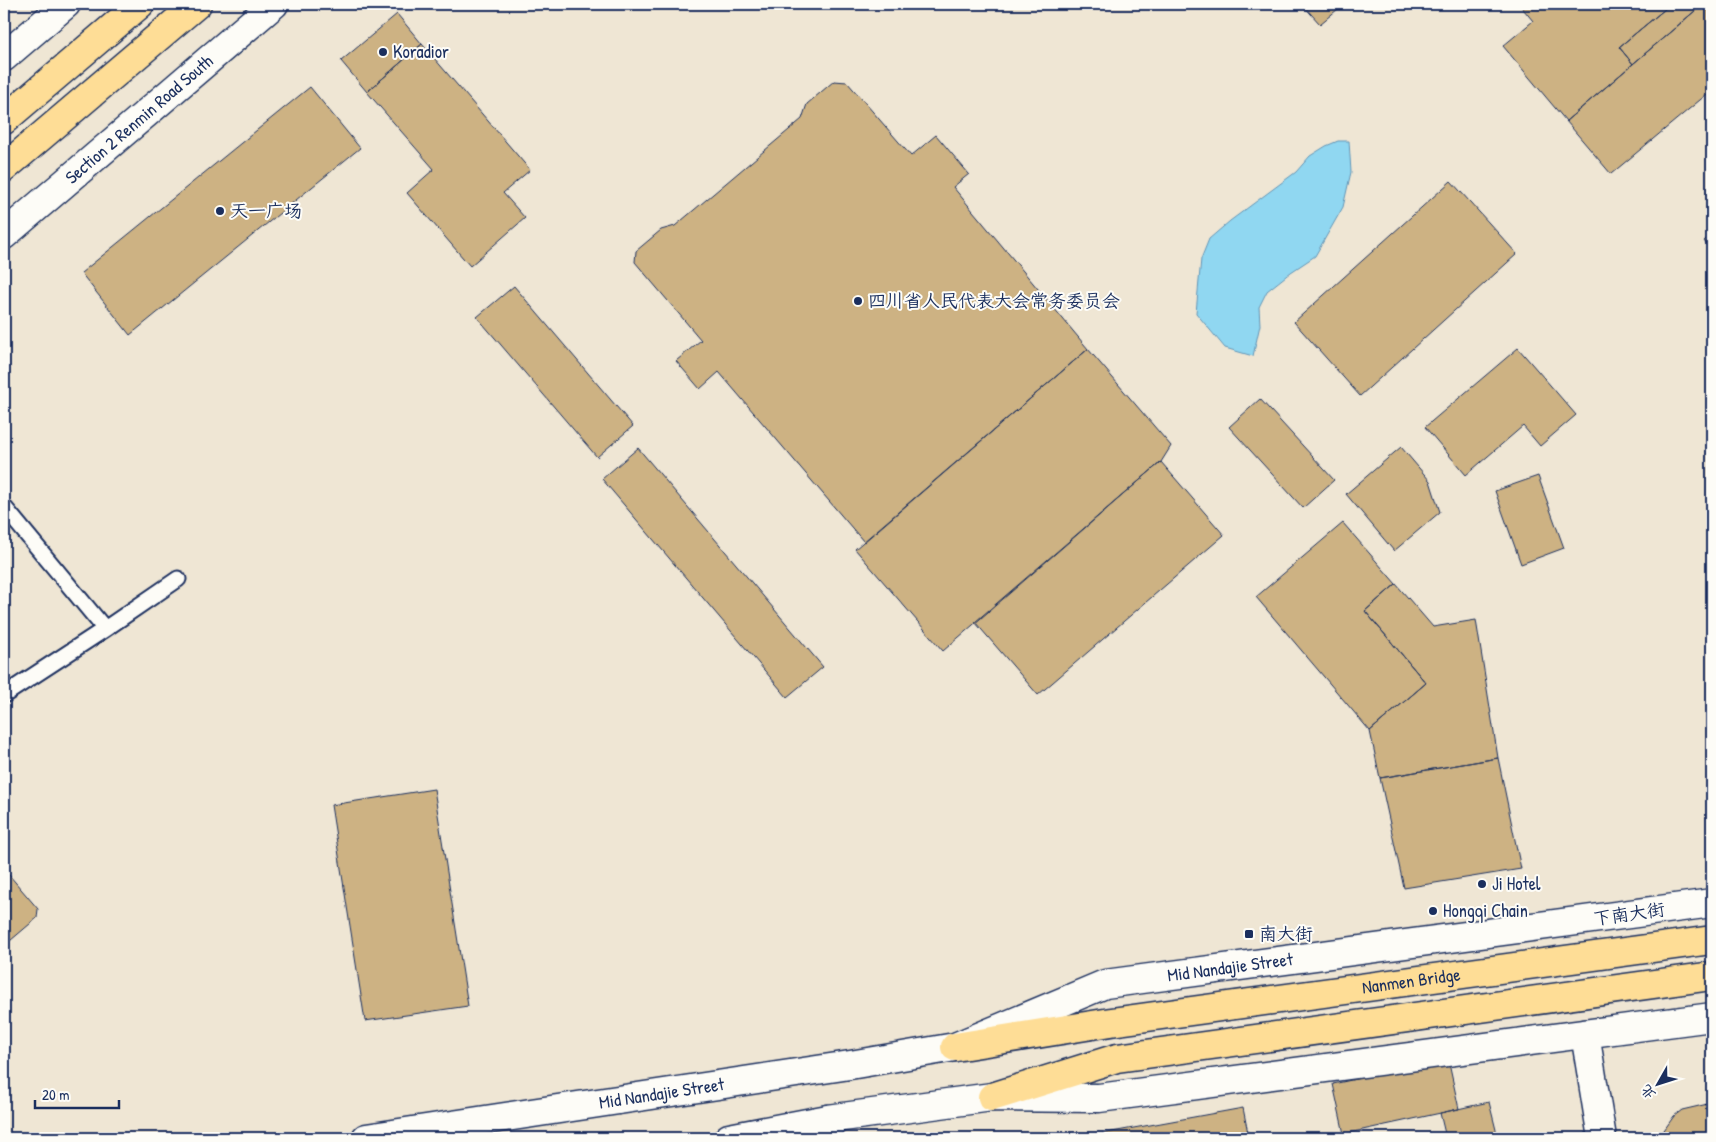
<svg xmlns="http://www.w3.org/2000/svg" width="1716" height="1142" viewBox="0 0 1716 1142" font-family="'Patrick Hand','LXGW WenKai TC',sans-serif">
<style>
.water{fill:#90d7f1;stroke:#6194b6}
.building{fill:#cdb283;stroke:#1b2f5e}
.lines{fill:none;stroke-linecap:round;stroke-linejoin:round}
.lane-casing{stroke:#1b2f5e;stroke-width:19}
.street-casing{stroke:#1b2f5e;stroke-width:31}
.secondary-casing{stroke:#1b2f5e;stroke-width:31}
.primary-casing{stroke:#1b2f5e;stroke-width:31}
.lane{stroke:#fdfcf7;stroke-width:15}
.street{stroke:#fdfcf7;stroke-width:28}
.secondary{stroke:#fdfcf7;stroke-width:28}
.primary{stroke:#fedd96;stroke-width:28}
.poi-dot{fill:#1b2f5e;stroke:#fdfcf7;stroke-width:2}
.labels{text-anchor:middle;stroke-width:4;stroke-linejoin:round;paint-order:stroke}
.poi-label{font-size:18px;fill:#1b2f5e;stroke:#fdfcf7;text-anchor:start}
.street-label{font-size:18px;fill:#1b2f5e;stroke:#fdfcf7}
</style>
<rect width="100%" height="100%" fill="#efe6d4"/>
<filter id="ink" filterUnits="userSpaceOnUse"><feTurbulence type="fractalNoise" baseFrequency=".02" numOctaves="2"/><feDisplacementMap in="SourceGraphic" scale="10" xChannelSelector="R" yChannelSelector="G"/><feConvolveMatrix kernelMatrix="1 2 1 2 8 2 1 2 1" color-interpolation-filters="sRGB"/></filter>
<g filter="url(#ink)">
<path class="water" d="M1338 141H1349L1351 172 1343 207 1315 256 1291 272 1267 291 1259 307 1260 325 1253 356 1225 348 1196 313 1201 259 1209 239 1230 221 1296 172 1310 156 1326 146Z"/>
<path class="building" d="M1302 4H1344L1320 24Z
M1519 4H1671L1619 47 1633 64 1566 121 1503 46 1533 21Z
M1671 4H1703L1633 64 1619 47Z
M1703 4H1712V90L1611 174 1566 121Z
M397 14 422 44 367 92 341 61Z
M422 44 530 170 503 193 525 218 470 266 407 193 434 169 367 92Z
M834 81 847 82 911 156 936 135 969 174 953 187 1088 349 864 542 719 372 700 389 676 361 701 340 635 262 636 251 661 230 675 226 802 119 807 104Z
M310 87 360 148 130 335 81 273Z
M1451 181 1517 254 1360 396 1294 322Z
M1712 233V251L1704 241Z
M514 286 633 426 597 457 477 317Z
M1518 348 1576 415 1540 446 1523 426 1466 475 1425 427Z
M1088 349 1171 446 1161 462 943 651 855 549Z
M1260 399 1334 480 1303 508 1229 427Z
M1401 447 1430 481 1440 512 1394 551 1346 494Z
M638 448 823 667 787 697 602 479Z
M1161 462 1224 535 1038 695 975 622Z
M1538 476 1564 548 1521 564 1495 491Z
M1343 523 1396 584 1365 611 1426 683 1370 731 1256 597Z
M1396 584 1433 627 1476 620 1498 758 1380 778 1370 731 1426 683 1365 611Z
M1498 758 1521 869 1404 888 1380 778Z
M434 789 468 1006 365 1021 331 805Z
M4 869 38 909 37 918 4 946Z
M1448 1059 1459 1109 1344 1134 1333 1084Z
M1489 1102 1498 1138H1446L1440 1113Z
M1712 1103V1138H1662V1133L1674 1116 1682 1110Z
M1243 1108 1249 1138H1079Z"/>
<g class="lines">
<g class="lane-casing">
<path id="lane" d="M4 507 105 629
M4 695 105 629 178 579"/>
</g>
<g class="street-casing">
<path id="street" d="M1585 1034 1602 1138
M828 1119 829 1138"/>
</g>
<g class="secondary-casing">
<g id="secondary">
<path d="M4 57 66 4"/>
<path id="s1" d="M4 235 274 4"/>
<path id="s2" d="M366 1138 850 1065 955 1047 1105 984 1712 903"/>
<path d="M729 1138 828 1119 992 1097 1099 1098 1712 1017"/>
</g>
</g>
<g class="primary-casing">
<g id="primary">
<path d="M4 120 140 4"/>
<path d="M4 168 197 4"/>
<path id="s3" d="M955 1047 1111 1022 1712 940"/>
<path d="M992 1097 1117 1058 1712 976"/>
</g>
</g>
<use href="#lane" class="lane"/>
<use href="#street" class="street"/>
<use href="#secondary" class="secondary"/>
<use href="#primary" class="primary"/>
</g>
</g>
<g class="poi-dot">
<circle cx="383" cy="52" r="5"/>
<circle cx="220" cy="211" r="5"/>
<circle cx="858" cy="301" r="5"/>
<circle cx="1482" cy="884" r="5"/>
<circle cx="1433" cy="911" r="5"/>
<rect x="1244" y="929" width="10" height="10" rx="2.5"/>
</g>
<g class="labels">
<g class="poi-label">
<text x="393" y="58">Koradior</text>
<text x="230" y="217">天一广场</text>
<text x="868" y="307">四川省人民代表大会常务委员会</text>
<text x="1492" y="890">Ji Hotel</text>
<text x="1443" y="917">Hongqi Chain</text>
<text x="1259" y="940">南大街</text>
</g>
<g class="street-label">
<text dy="6" stroke="none"><textPath href="#s1" startOffset="178">Section 2 Renmin Road South</textPath></text>
<text transform="translate(1629 914) rotate(-8)" y="6">下南大街</text>
<text dy="6" stroke="none"><textPath href="#s2" startOffset="885">Mid Nandajie Street</textPath></text>
<text dy="6" stroke="none"><textPath href="#s3" startOffset="461">Nanmen Bridge</textPath></text>
<text dy="6" stroke="none"><textPath href="#s2" startOffset="299">Mid Nandajie Street</textPath></text>
</g>
</g>
<rect width="1716" height="1142" fill="none" stroke="#fdfcf7" stroke-width="20"/>
<rect x="10" y="10" width="1696" height="1122" fill="none" stroke="#1b2f5e" stroke-width="2" filter="url(#ink)"/>
<g transform="translate(1658 1084) rotate(231)" stroke="#fdfcf7" stroke-width="4" paint-order="stroke">
<path d="M0-4L9 19L0 12L-9 19Z" fill="#1b2f5e"/>
<text y="-8" font-size="14" font-weight="bold" text-anchor="middle" fill="#1b2f5e">北</text>
</g>
<path d="M35 1100v8h84v-8" fill="none" stroke="#1b2f5e" stroke-width="2.5"/>
<text x="42" y="1100" font-size="15" fill="#1b2f5e" stroke="#fdfcf7" stroke-width="4" paint-order="stroke">20 m</text>
</svg>
